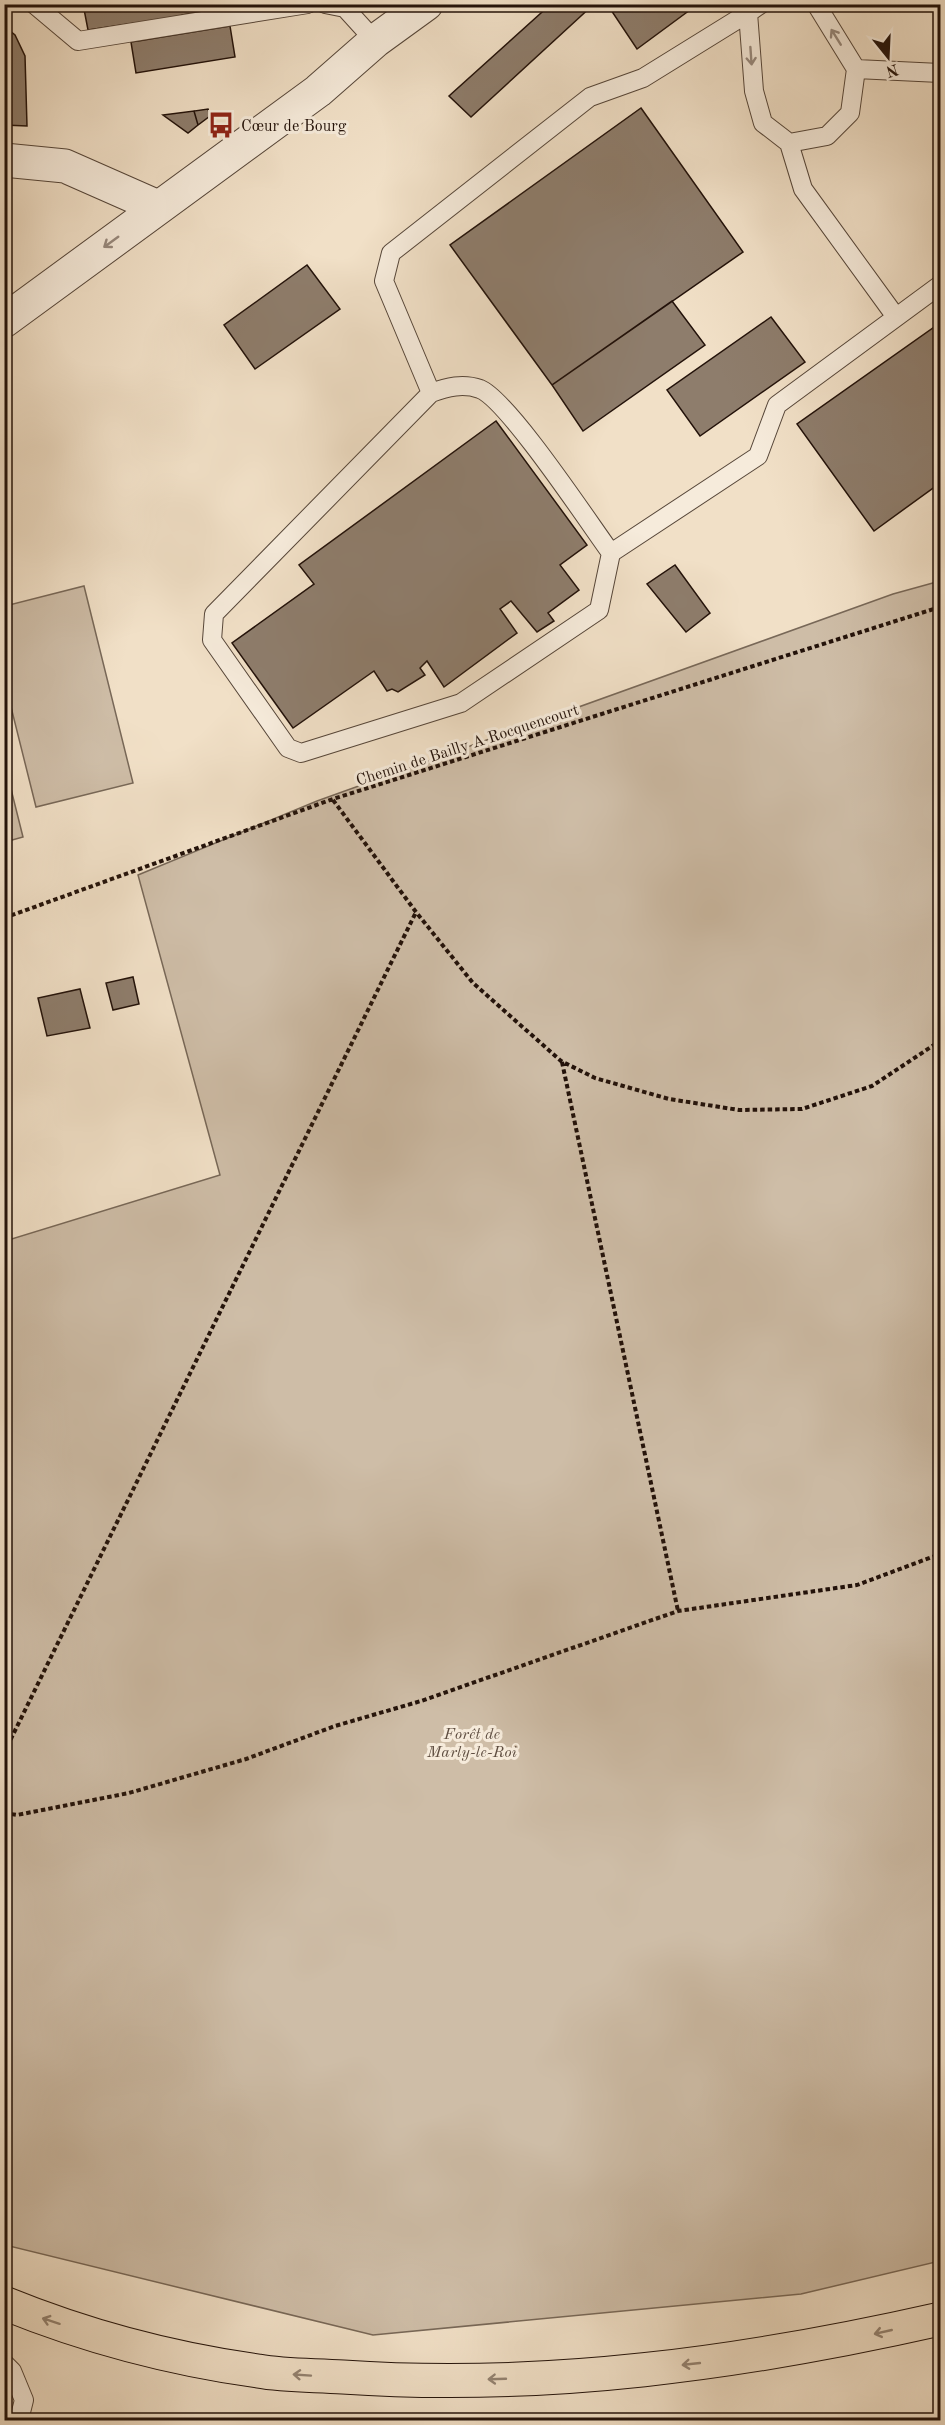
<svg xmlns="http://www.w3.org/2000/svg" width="945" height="2425" viewBox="0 0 945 2425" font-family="'Old Standard TT',serif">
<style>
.green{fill:#cebda7;stroke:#786858;stroke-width:1.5}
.building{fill:#8e7d6c;stroke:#23120a;stroke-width:1.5}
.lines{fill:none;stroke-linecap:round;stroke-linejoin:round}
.service-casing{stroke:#564639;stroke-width:20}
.minor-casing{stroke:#564639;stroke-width:35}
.tertiary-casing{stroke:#564639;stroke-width:35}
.motorway-casing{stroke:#23120a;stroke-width:35}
.path{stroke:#23120a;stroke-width:4;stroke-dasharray:4.5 3;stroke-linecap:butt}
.service{stroke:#f6ebdb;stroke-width:18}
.minor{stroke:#f6ebdb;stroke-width:33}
.tertiary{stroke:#f6ebdb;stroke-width:33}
.motorway{stroke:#f1e0c7;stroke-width:33}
.oneway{stroke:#97897d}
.oneway2{stroke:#948372}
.labels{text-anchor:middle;stroke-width:6;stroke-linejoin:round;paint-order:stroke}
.poi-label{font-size:16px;fill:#23120a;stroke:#f6ebdb;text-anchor:start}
.street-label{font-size:16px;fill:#23120a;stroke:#f6ebdb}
.park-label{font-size:16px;font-style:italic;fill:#5f4e41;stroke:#f6ebdb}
</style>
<rect width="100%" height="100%" fill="#f1e0c7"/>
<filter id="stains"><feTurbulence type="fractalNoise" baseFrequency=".00333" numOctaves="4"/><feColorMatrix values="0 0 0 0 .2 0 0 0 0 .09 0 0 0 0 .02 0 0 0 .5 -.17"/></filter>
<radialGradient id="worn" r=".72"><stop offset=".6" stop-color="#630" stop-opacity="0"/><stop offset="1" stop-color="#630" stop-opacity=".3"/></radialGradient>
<path class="green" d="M940 581V2261L801 2294 373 2335 5 2245V1241L220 1175 138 875 317 801 893 594Z
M84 586 133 783 36 807 5 683V606Z
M4 761 23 837 5 842H4Z"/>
<path class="building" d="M83 4H228L229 7 182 15 186 33 139 41 135 23 88 30Z
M551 4H594L471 117 449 96Z
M607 4H698L637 49Z
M4 26 15 35 25 56 27 126 4 125Z
M230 26 235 57 136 73 131 42Z
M641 108 743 252 552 385 450 245Z
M208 109 210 116 198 125 194 111Z
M194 111 198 125 188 133 163 115Z
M307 265 340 309 255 369 224 325Z
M672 301 705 345 583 431 552 385Z
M771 317 805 362 700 436 667 390Z
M940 323V483L874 531 797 424Z
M496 421 587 545 560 565 579 590 548 613 554 621 537 632 511 601 500 609 517 633 444 687 427 661 420 668 425 675 398 692 392 689 387 691 374 671 293 728 232 643 314 584 299 565Z
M675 565 710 613 686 632 647 584Z
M133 977 139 1004 113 1010 106 983Z
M80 989 90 1028 47 1036 38 998Z"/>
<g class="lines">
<g class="service-casing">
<path id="service" d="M34 4 78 41 308 4
M325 4 345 8 375 41
M761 4 748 13 754 91 763 123 789 143 827 136 850 113 856 69 816 4
M856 69 940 73
M789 143 803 189 896 317
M431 393 384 281 391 253 590 97 643 78 748 13 742 4
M611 553C589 523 508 400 480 389 463 383 447 387 431 393L214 614 212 640 288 748 301 753 461 703 599 610 611 553 758 456 777 405 940 285
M4 2363 12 2371 24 2400 19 2420"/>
</g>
<g class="minor-casing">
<path id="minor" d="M4 160 65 166 158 207"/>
</g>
<g class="tertiary-casing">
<path id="tertiary" d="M4 321 318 91 375 41 426 4"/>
</g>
<g class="motorway-casing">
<path id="motorway" d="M4 2303C85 2336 172 2359 258 2371 286 2376 315 2375 343 2377 544 2391 745 2363 940 2319"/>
</g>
<path class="path" d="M333 800 416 912 473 983 561 1061 595 1078 669 1099 739 1110 802 1109 872 1086 940 1041
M4 918 333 799 940 607
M562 1062 678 1611
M4 1753 416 912
M4 1813 17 1815 129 1793 246 1759 335 1726 421 1701 678 1611 857 1585 940 1554"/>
<use href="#service" class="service"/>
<use href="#minor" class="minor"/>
<use href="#tertiary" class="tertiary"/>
<use href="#motorway" class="motorway"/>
</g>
<defs><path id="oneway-shaft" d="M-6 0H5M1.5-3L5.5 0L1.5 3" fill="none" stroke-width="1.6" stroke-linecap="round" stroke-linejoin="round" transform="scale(1.5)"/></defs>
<g class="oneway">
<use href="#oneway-shaft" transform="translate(836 37) rotate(-122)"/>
<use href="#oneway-shaft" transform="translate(751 56) rotate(86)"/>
<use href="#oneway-shaft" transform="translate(111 242) rotate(144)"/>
</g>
<g class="oneway2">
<use href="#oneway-shaft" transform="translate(51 2321) rotate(-162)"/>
<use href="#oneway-shaft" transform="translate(883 2332) rotate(167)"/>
<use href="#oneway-shaft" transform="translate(691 2364) rotate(174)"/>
<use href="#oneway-shaft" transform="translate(302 2375) rotate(-176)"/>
<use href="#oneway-shaft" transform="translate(497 2379) rotate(178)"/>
</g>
<defs>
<g id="bus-bare" transform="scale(2.07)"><path d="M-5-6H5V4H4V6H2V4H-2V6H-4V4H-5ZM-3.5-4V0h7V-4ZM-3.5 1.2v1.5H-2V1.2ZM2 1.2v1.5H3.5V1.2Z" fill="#8f2418" stroke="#f6ebdb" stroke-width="2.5" paint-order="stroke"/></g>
</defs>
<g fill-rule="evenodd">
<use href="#bus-bare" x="221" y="125"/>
</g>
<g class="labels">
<g class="poi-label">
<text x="241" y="131">Cœur de Bourg</text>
</g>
<g class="street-label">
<text transform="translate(467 744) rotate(-18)" y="6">Chemin de Bailly A Rocquencourt</text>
</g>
<g class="park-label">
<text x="472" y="1739">Forêt de<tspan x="472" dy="18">Marly-le-Roi</tspan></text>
</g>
</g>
<rect width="945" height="2425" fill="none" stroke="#f1e0c7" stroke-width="24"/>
<rect x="6" y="6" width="933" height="2413" fill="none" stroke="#23120a" stroke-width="3"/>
<rect x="12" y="12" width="921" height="2401" fill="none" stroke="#23120a" stroke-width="1.5"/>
<g transform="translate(888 57) rotate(162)" stroke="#f6ebdb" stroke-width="4.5" paint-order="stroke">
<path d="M0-4.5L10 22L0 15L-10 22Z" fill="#23120a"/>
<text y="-9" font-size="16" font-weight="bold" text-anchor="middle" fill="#23120a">N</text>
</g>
<rect width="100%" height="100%" filter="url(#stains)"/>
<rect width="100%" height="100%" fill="url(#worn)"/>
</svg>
